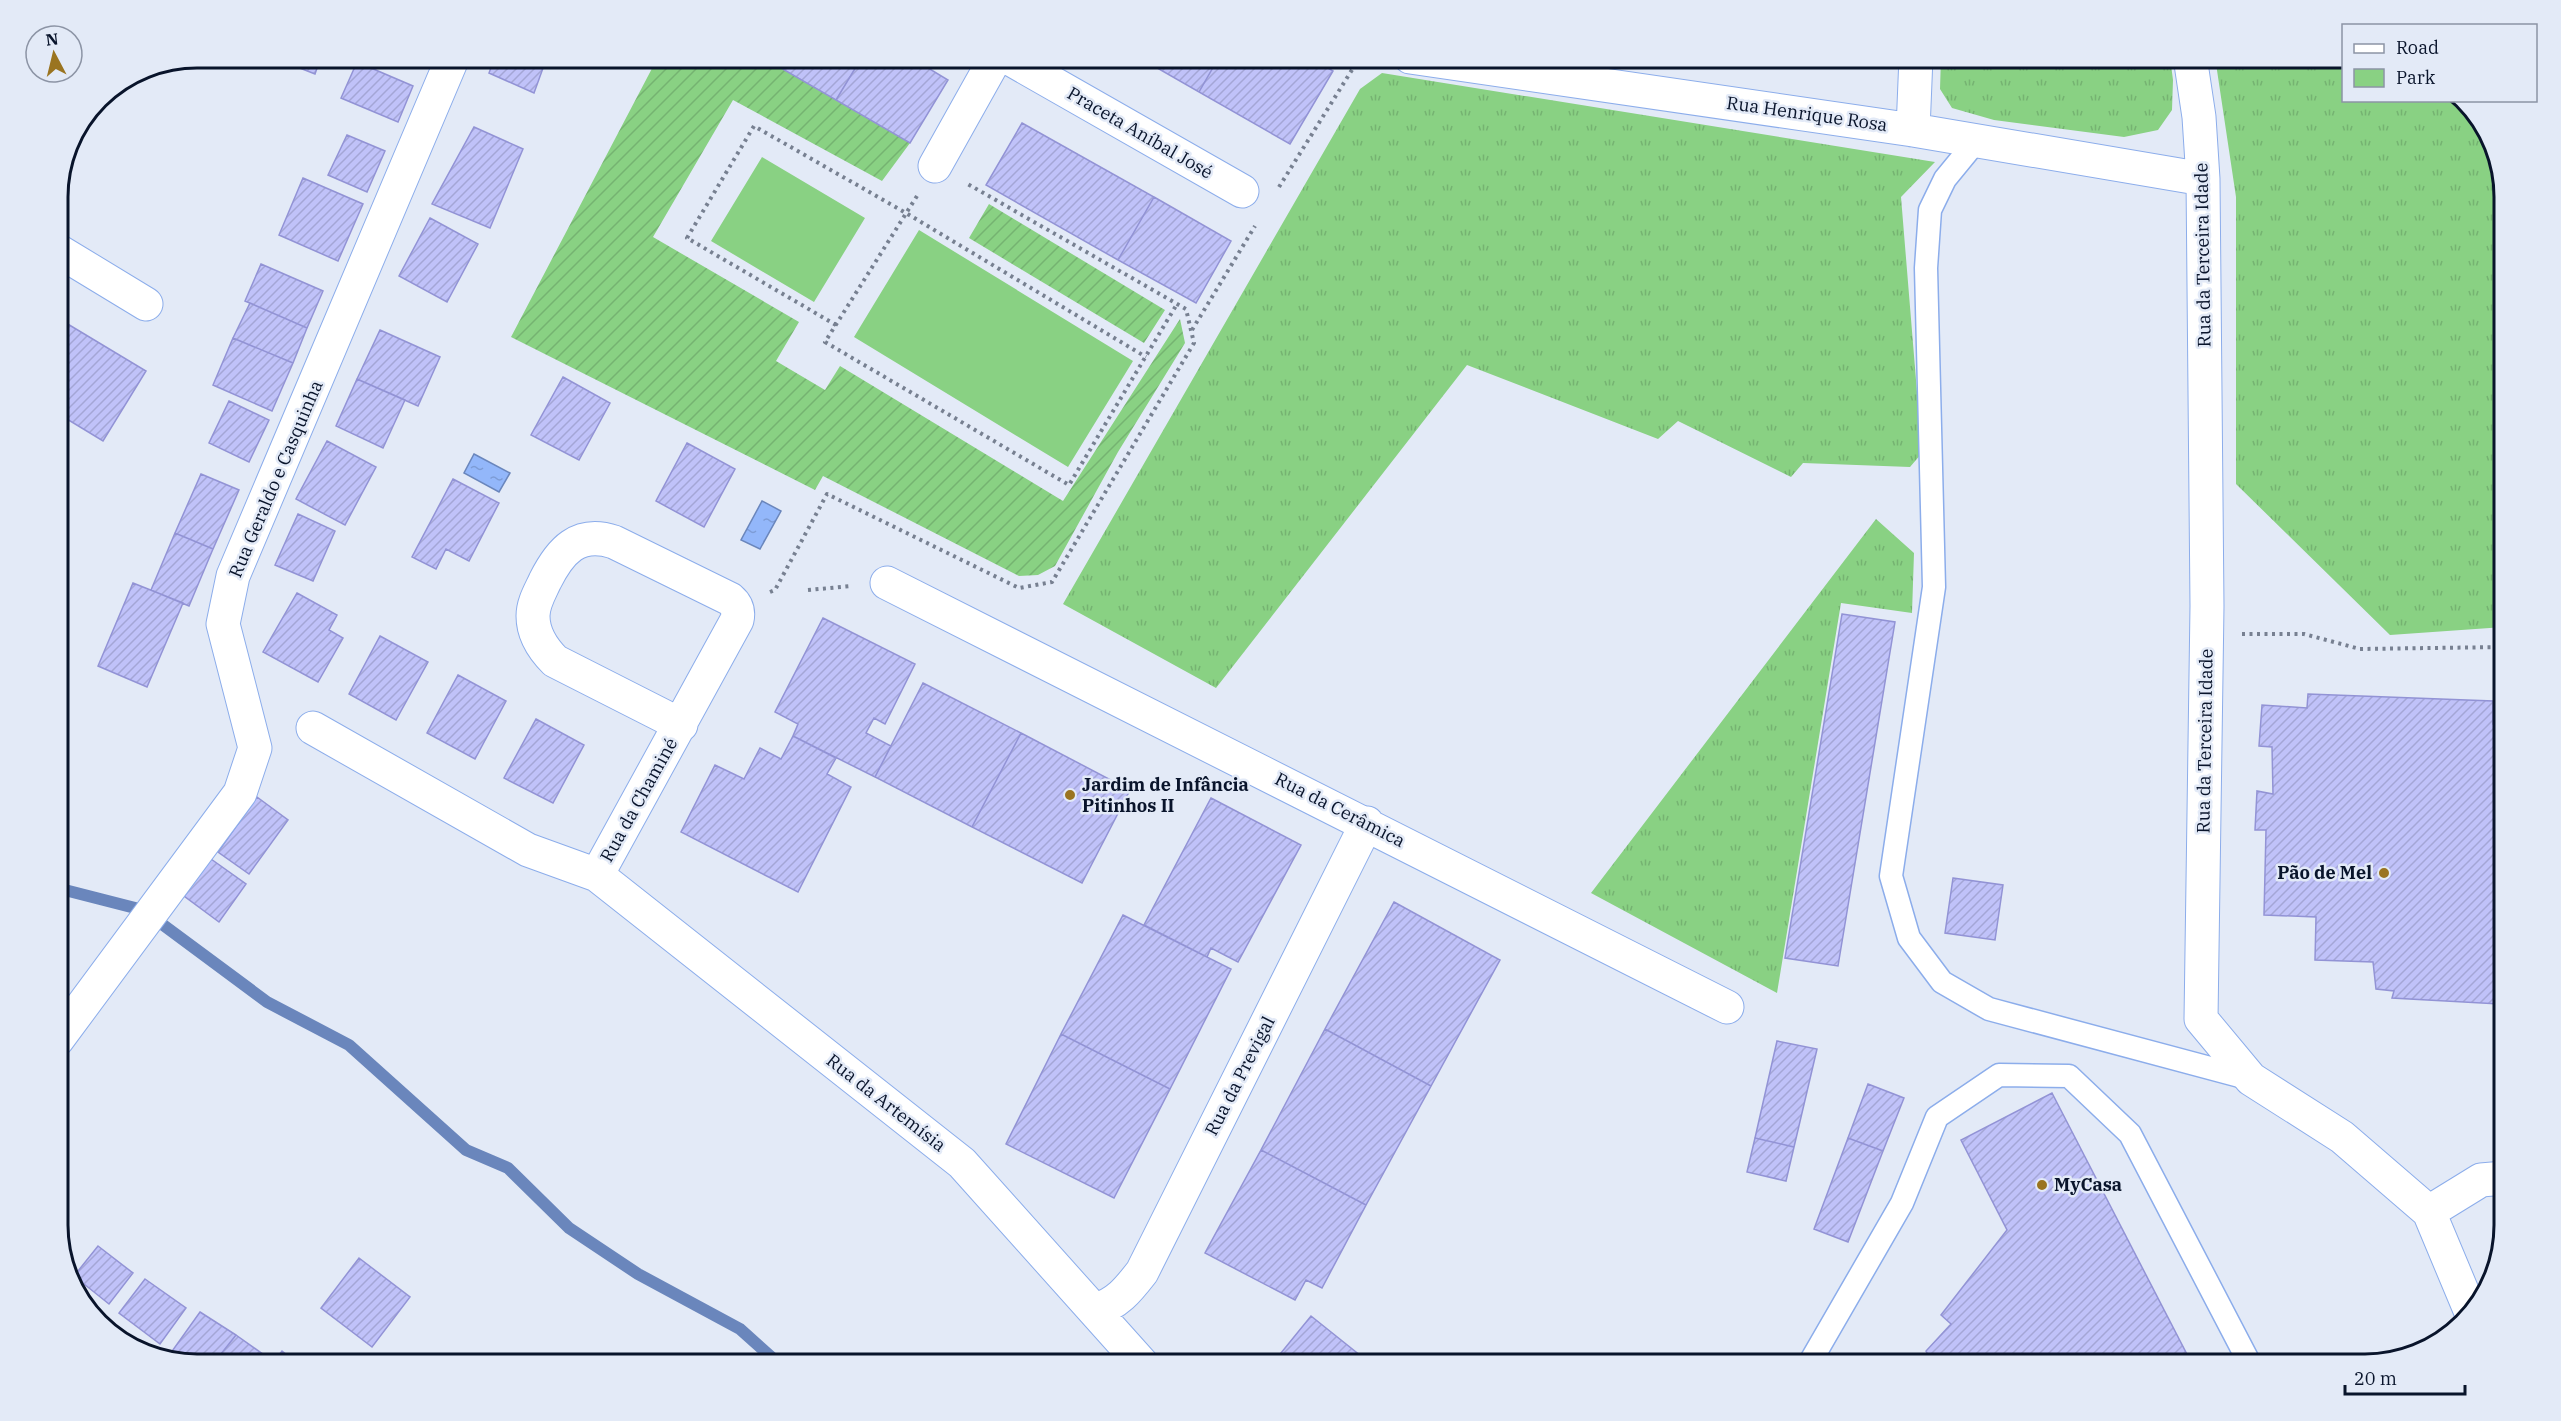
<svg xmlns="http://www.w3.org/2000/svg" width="2561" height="1421" viewBox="0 0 2561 1421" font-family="'IBM Plex Serif',serif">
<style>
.grass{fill:url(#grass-tufts)}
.park{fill:#89d183}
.garden{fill:url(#garden-furrows)}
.water{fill:url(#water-ripples);stroke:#6a86bc;stroke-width:1.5}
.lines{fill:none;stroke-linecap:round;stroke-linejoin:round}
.stream{stroke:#6a86bc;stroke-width:12}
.building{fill:url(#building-hatch);stroke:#9293d5;stroke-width:1.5}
.lane-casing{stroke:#8cadeb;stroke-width:25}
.street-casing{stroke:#8cadeb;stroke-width:35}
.path{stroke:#778091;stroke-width:4;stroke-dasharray:3 4.5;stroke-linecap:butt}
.lane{stroke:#fff;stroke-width:22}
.street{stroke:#fff;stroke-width:33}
.poi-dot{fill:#9a7420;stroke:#e3eaf7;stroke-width:2}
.labels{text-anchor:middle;stroke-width:5;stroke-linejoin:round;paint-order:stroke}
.street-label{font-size:18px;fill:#09142b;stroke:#e3eaf7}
.poi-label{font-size:18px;font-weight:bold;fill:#09142b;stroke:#e3eaf7;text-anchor:start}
.rim{fill:none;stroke:#09142b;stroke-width:3}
</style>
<defs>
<pattern id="grass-tufts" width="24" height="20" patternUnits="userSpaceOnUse" patternTransform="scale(1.5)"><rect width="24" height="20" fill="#89d183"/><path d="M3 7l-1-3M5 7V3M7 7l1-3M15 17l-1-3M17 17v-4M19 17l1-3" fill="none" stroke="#75b371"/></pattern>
<pattern id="garden-furrows" width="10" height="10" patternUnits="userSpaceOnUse" patternTransform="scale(1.5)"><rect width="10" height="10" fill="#89d183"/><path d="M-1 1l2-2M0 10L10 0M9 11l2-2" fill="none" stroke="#75b371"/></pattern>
<pattern id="water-ripples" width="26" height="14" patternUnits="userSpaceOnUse" patternTransform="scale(1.5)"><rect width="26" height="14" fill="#93b7fa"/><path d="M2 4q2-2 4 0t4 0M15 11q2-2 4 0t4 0" fill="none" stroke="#7d9cd6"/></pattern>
<pattern id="building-hatch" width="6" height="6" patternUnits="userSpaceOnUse" patternTransform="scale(1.5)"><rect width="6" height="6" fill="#c0c2f9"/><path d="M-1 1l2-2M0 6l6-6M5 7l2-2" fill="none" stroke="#a4a6d6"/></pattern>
</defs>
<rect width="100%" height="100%" fill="#e3eaf7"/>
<path class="grass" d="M1941 57H2170L2173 80 2172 110 2158 130 2124 137 1994 120 1952 108 1940 89Z
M2215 57H2343L2344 100 2461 101 2481 119 2504 187V627L2390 635 2236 484V197Z
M1382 73 1935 162 1901 197 1922 453 1910 467 1803 463 1791 477 1678 421 1658 439 1467 365 1216 688 1063 604 1360 89Z
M1876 519 1914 553 1912 613 1841 603 1777 993 1591 893Z"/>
<path class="park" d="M762 157 865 218 814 302 711 241Z
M919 230 1133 361 1068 467 854 337Z"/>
<path class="garden" d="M658 57H762L910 143 882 181 733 100 653 237 799 322 776 361 825 390 840 366 1063 501 1180 319 1185 343 1118 452 1055 566 1038 575 1019 576 823 476 815 490 511 337Z
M989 204 1165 310 1144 343 969 238Z"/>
<path class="water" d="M474 454 510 473 499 492 464 473Z
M762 501 781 511 760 549 741 540Z"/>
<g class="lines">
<path class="stream" d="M57 888 143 910 267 1002 349 1045 466 1150 508 1168 569 1228 638 1274 740 1329 779 1364"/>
</g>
<path class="building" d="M284 57H321L315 74 282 61Z
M399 57H426L421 67Z
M495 57H547L534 93 489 73Z
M762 57H778L774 64Z
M778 57H862L836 100 774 64Z
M862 57H910L948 80 910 143 836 100Z
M1138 57H1219L1199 92Z
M1219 57H1310L1333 71 1290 144 1199 92Z
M357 62 413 86 398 122 341 98Z
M1022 123 1154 197 1118 260 986 185Z
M474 127 523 149 490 228 432 204Z
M347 135 385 151 367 192 328 175Z
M303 178 363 204 338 261 279 235Z
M1154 197 1231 241 1196 303 1118 260Z
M430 218 478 244 447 302 399 276Z
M261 264 323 291 307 328 245 301Z
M250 303 307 328 293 363 233 338Z
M61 320 146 371 103 441 57 413V326Z
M380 330 440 357 418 406 357 379Z
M233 338 293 363 272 411 213 385Z
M563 377 610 403 579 460 531 435Z
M357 379 405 400 383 448 336 426Z
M229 401 269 420 249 462 209 443Z
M327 441 376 467 345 525 296 499Z
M687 443 735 469 704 527 656 501Z
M201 474 239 490 213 549 175 533Z
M453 479 499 503 469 561 446 549 436 569 412 557Z
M298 514 335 531 313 581 275 565Z
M175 533 213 549 189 606 151 590Z
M133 583 183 603 147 687 98 666Z
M297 593 337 615 329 630 343 638 318 682 263 652Z
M1842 614 1895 622 1838 966 1785 958Z
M823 618 915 664 885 724 874 718 866 733 891 746 875 777 793 736 798 724 775 712Z
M380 636 428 662 396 720 349 694Z
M458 675 506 701 475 759 427 733Z
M923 683 1021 733 972 827 875 777Z
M2308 694 2493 701V724L2504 723V931H2499L2504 966 2497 967 2499 1004 2392 998 2394 991 2376 989 2373 962 2315 960 2316 917 2264 915 2266 830H2255L2257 791 2273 794 2272 747 2259 746 2262 705 2307 708Z
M536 719 584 745 553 803 504 778Z
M1021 733 1130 790 1082 883 972 827Z
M793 736 836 758 827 774 851 787 798 892 681 832 715 765 744 779 760 748 781 759Z
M257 797 288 820 249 874 218 852Z
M1211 798 1301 845 1238 962 1211 948 1207 957 1144 925Z
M211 859 246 884 219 922 184 896Z
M1953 878 2003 885 1995 940 1945 933Z
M1394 902 1500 960 1431 1086 1325 1029Z
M1123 915 1231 969 1170 1089 1061 1034Z
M2499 931H2504V986H2498L2497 967 2504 966Z
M2498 986H2504V1024L2499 1004Z
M1325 1029 1431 1086 1366 1205 1261 1150Z
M1061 1034 1170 1089 1114 1198 1006 1144Z
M1777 1041 1817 1049 1794 1147 1755 1138Z
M1868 1084 1904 1098 1883 1151 1848 1138Z
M2052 1093 2192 1364H1933L1926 1351 1951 1324 1941 1315 2007 1230 1961 1140Z
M1755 1138 1794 1147 1786 1181 1747 1172Z
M1848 1138 1883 1151 1848 1242 1814 1229Z
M1261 1150 1366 1205 1322 1288 1306 1280 1295 1300 1205 1253Z
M98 1246 133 1273 109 1304 74 1276Z
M359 1258 410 1297 372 1347 321 1308Z
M145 1279 186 1308 160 1344 119 1313Z
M200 1312 236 1335 213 1364H196L177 1359 170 1354Z
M1311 1316 1371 1364H1272Z
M236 1335 274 1362 272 1364H213Z
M282 1351 298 1364H272Z"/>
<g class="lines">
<g class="lane-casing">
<path id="lane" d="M1977 140 1945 179 1930 210 1926 268 1934 587 1891 876 1909 938 1942 982 1989 1009 2251 1079
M1809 1364 1902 1203 1937 1117 1999 1075 2069 1076 2130 1134 2250 1364"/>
</g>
<g class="street-casing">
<path id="street" d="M1007 57 1242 191
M1410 57 1913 130 2203 179
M2190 57 2199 117 2203 179 2207 606 2201 1019 2251 1079 2342 1137 2429 1212 2470 1310
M1913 130 1916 57
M935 166 996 57
M57 250 146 304
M887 583 1727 1007
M313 728 528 850 597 875 962 1163 1142 1364
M597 875 737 620C739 611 737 605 730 599L614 542C578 530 560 551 545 581 540 592 533 603 533 616 533 634 543 649 555 661L681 725
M57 1040 240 793 255 748 223 624 233 576 453 57
M2429 1212 2481 1180 2504 1178
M1095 1310C1117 1304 1128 1290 1142 1272L1367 823"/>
</g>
<path class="path" d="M1279 187 1360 57
M917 196 825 342 1069 485 1177 304
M836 325 687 238 754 126 906 213 1146 357
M1192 330 1255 226
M808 590 852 586
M770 592 775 590 827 494 1019 588 1052 582 1194 343 1186 309 966 183
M2242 634H2304L2360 649 2504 647"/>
<use href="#lane" class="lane"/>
<use href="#street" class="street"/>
</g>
<g class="poi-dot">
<circle cx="1070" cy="795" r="6"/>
<circle cx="2384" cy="873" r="6"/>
<circle cx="2042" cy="1185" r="6"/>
</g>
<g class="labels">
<g class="street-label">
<text transform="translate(1807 114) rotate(8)" y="6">Rua Henrique Rosa</text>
<text transform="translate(1140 133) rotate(30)" y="6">Praceta Aníbal José</text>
<text transform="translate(2203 255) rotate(-91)" y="6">Rua da Terceira Idade</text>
<text transform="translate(276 479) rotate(-67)" y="6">Rua Geraldo e Casquinha</text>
<text transform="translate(2205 741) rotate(-89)" y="6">Rua da Terceira Idade</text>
<text transform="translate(639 800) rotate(-61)" y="6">Rua da Chaminé</text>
<text transform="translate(1340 810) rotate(27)" y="6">Rua da Cerâmica</text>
<text transform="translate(1240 1076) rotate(-63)" y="6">Rua da Previgal</text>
<text transform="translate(886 1103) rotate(38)" y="6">Rua da Artemísia</text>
</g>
<g class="poi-label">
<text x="1082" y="791">Jardim de Infância<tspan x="1082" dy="21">Pitinhos II</tspan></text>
<text x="2372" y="879" text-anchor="end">Pão de Mel</text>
<text x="2054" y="1191">MyCasa</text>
</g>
</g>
<path d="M0 0H2561V1421H0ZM197 68H2365A129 129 0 0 1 2494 197V1225A129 129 0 0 1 2365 1354H197A129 129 0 0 1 68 1225V197A129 129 0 0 1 197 68Z" fill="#e3eaf7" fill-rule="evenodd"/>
<path class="rim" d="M197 68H2365A129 129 0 0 1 2494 197V1225A129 129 0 0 1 2365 1354H197A129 129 0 0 1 68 1225V197A129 129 0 0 1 197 68Z"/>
<rect x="2342" y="24" width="195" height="78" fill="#e3eaf7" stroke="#8c94a5" stroke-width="1.5"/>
<rect x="2354" y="44" width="30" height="9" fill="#ffffff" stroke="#8c94a5" stroke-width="1.5"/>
<text x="2396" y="54" font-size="18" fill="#09142b">Road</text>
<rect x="2354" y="69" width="30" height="18" fill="#89d183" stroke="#8c94a5" stroke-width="1.5"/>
<text x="2396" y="84" font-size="18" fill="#09142b">Park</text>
<g transform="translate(54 54) rotate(353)"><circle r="28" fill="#e3eaf7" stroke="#8c94a5" stroke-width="1.5"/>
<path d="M0-4.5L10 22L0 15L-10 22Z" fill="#9a7420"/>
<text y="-9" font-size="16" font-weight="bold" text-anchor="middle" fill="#09142b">N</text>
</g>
<path d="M2345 1385v9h120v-9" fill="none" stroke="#09142b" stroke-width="3"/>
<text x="2354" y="1385" font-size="18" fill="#09142b" stroke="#e3eaf7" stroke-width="4.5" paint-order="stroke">20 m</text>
</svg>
